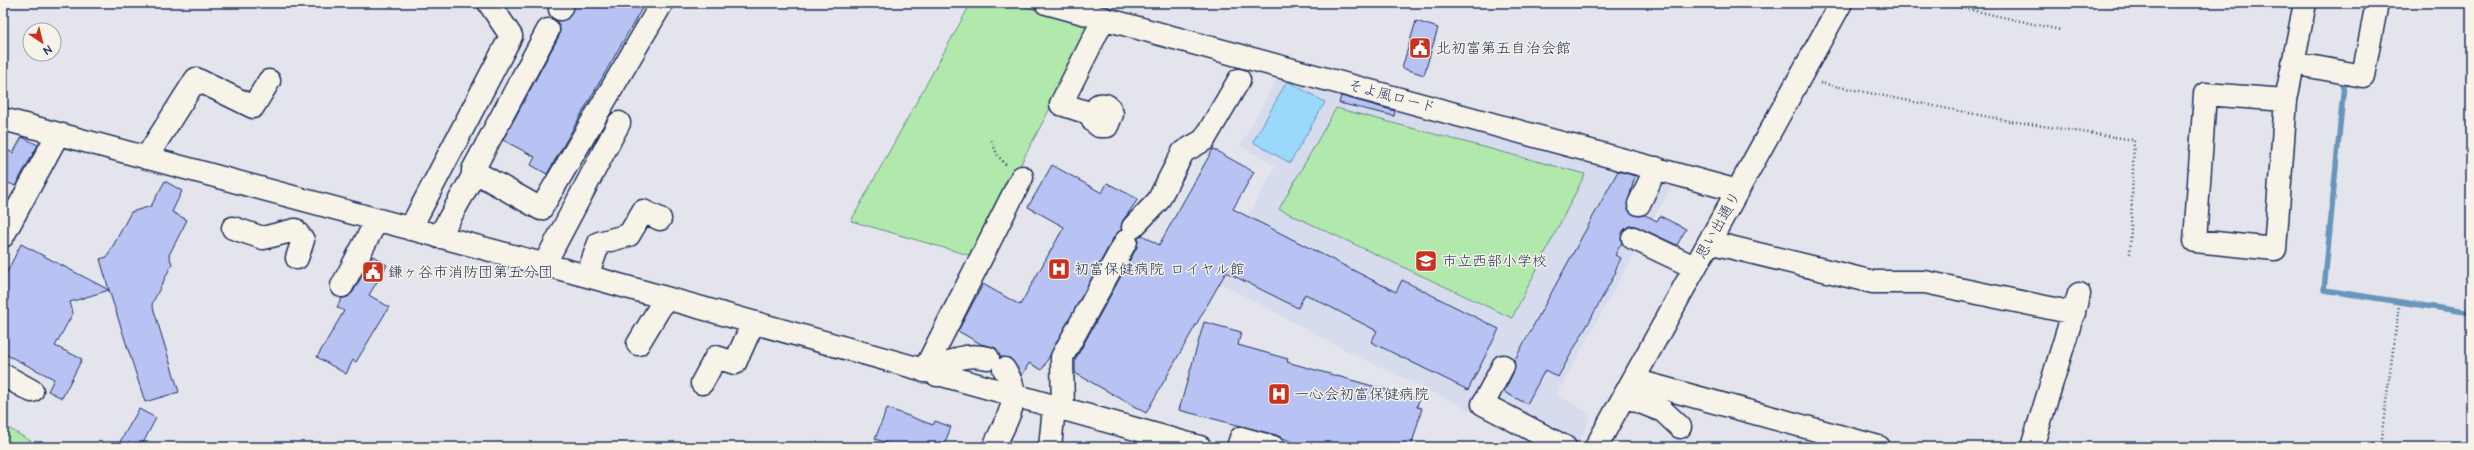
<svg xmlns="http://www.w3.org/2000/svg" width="2474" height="450" viewBox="0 0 2474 450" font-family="'Architects Daughter','Klee One',sans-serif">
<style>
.built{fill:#d7dbee}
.green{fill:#b1e9ad;stroke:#668c86}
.water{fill:#9ad9fb;stroke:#6795bc}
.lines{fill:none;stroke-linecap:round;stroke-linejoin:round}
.stream{stroke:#6795bc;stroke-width:5.5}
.building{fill:#b8c3f4;stroke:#1b2f5e}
.minor-casing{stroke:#1b2f5e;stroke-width:25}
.path{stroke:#1b2f5e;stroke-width:2.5;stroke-dasharray:1 3;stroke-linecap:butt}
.minor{stroke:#f7f3e8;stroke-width:22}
.labels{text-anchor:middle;stroke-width:3;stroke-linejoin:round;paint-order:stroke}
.poi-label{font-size:15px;fill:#1b2f5e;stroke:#f7f3e8;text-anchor:start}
.street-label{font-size:15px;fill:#1b2f5e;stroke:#f7f3e8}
</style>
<rect width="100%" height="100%" fill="#e4e5ec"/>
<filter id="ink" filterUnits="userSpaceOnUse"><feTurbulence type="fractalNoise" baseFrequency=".025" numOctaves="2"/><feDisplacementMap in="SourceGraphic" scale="8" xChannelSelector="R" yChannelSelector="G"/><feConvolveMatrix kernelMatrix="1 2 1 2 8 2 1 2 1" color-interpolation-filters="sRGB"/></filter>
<g filter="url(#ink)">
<path class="built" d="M1281 71 1675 180 1557 394 1591 415 1578 447H1546L1353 354 1212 279 1276 166 1240 146Z"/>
<path class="green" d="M971 3H1013L1093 27 972 256 851 221Z
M1336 108 1585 174 1512 318 1279 209Z
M3 425 41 447H3Z"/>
<path class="water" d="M1287 81 1325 102 1290 163 1253 142Z"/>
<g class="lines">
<path class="stream" d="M2344 84 2324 290 2471 313"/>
</g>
<path class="building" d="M575 3H645L547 174 531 165 535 157 503 140 559 36 560 29 556 20 567 19Z
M1416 21 1438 28 1424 75 1402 68Z
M1341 96 1395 111 1394 116 1339 103Z
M22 137 38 145 15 186 3 180V148L13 153Z
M1213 149 1254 172 1233 209 1396 292 1402 280 1499 329 1468 390 1371 342 1377 331 1305 294 1298 308 1226 272 1146 413 1075 373V360L1137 247 1138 238 1142 235 1159 245Z
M1052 165 1102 193 1107 183 1138 199 1124 219 1121 230 1115 235 1042 370 1029 363 1022 376 1010 358 1000 357 996 348 981 344 958 331 983 284 1020 305 1064 227 1028 207Z
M1618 171 1635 176 1627 205 1629 211 1634 215H1645L1657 221 1660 216 1686 229 1677 245 1638 227 1631 225 1626 228 1622 233V242L1615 255 1621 258 1615 271 1616 272 1589 322 1558 377 1545 370 1527 404 1504 392 1514 371V361Z
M165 181 182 191 172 212 187 220 169 255 172 264 152 304 179 392 145 402 109 290 70 302 73 313 55 346 82 359 62 398 48 391 54 379 3 353V280L21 244 109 290 100 259 107 257 131 212 151 206Z
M373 256 387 265 369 295 389 307 356 362 353 360 346 374 317 357 344 311 337 307 342 298 348 297 353 292Z
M1204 322 1241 332 1238 345 1288 359 1287 362 1419 399 1417 407 1422 408 1411 447H1291L1292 442 1276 435 1179 410Z
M887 408 933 425 935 421 951 427 943 447H898L875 439Z
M139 409 156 418 141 447H117Z"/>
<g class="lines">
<g class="minor-casing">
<path id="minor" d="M1046 3 1738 191
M560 9 563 3
M548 30 473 170V176L479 174 541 209 662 3
M2293 63 2363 76 2377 3
M2286 100 2205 94 2195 241 2275 249 2286 100 2305 3
M1092 114 1099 105C1107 104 1110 106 1112 114L1107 126H1099L1093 121 1092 114 1061 104 1104 18
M3 119 587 276 1200 447
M146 158 196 79 253 107 269 81
M1639 204 1656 168
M1133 227 1158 201 1183 152 1204 140 1239 80
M233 228 263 238 295 230 303 240 297 258
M410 229 511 36 489 3
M3 236 58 134
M439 237 473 176
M1633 238 1694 267
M1709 242 1873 282H1925L2074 313
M544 265 619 123
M587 276 599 243 629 235 643 211 660 219
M342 286 377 220
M638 344 665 299
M1503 366 1483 404 1565 447
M924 371 1022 177
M3 375 32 391
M937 375C951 358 966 353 988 358
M1634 380 1879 447
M702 383 716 357 735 363 753 323
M1625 396 1663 411 1680 427
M1063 410 1062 357 1126 241
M994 447C1006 419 1025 397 1004 369
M1050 447 1054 408
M1238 447 1241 438 1273 447
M1596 447 1841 3
M2032 447 2079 294"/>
</g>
<path class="path" d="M1941 3 2060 30
M1820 83 2004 120 2134 140 2130 254
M991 140 998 156 1006 165
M2380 447 2399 305"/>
<use href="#minor" class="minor"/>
</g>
</g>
<defs>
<g id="civic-square" transform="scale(1.15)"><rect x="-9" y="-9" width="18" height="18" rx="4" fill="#c8321e" stroke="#f7f3e8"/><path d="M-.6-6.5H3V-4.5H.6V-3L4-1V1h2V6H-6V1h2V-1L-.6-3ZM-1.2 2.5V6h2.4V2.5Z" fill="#fff"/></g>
<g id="school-square" transform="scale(1.15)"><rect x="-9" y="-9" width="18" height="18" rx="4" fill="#c8321e" stroke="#f7f3e8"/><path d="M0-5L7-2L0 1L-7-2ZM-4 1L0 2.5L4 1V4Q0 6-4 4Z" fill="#fff"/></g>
<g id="hospital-square" transform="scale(1.15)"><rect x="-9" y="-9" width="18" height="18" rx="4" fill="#c8321e" stroke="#f7f3e8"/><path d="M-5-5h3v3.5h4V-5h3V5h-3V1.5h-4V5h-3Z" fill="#fff"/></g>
</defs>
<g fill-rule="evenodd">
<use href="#civic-square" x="1420" y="48"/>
<use href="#school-square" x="1426" y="261"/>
<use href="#hospital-square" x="1059" y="269"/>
<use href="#civic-square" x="373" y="272"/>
<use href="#hospital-square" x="1279" y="394"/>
</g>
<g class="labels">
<g class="poi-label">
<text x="1436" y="53">北初富第五自治会館</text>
<text x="1442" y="266">市立西部小学校</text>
<text x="1074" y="274">初富保健病院 ロイヤル館</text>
<text x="388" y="277">鎌ヶ谷市消防団第五分団</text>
<text x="1294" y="399">一心会初富保健病院</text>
</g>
<g class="street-label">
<text transform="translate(1392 96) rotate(15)" y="5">そよ風ロード</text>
<text transform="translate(1718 225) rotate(-60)" y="5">思い出通り</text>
</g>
</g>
<rect width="2474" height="450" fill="none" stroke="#f7f3e8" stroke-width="16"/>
<rect x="8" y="8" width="2458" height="434" fill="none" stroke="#1b2f5e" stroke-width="1.5" filter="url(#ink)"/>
<g transform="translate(42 42) rotate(145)"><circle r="19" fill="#f7f3e8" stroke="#9fa5b1"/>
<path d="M0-3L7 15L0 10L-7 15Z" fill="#c8321e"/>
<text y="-6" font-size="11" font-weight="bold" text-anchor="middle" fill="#1b2f5e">N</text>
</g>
</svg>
